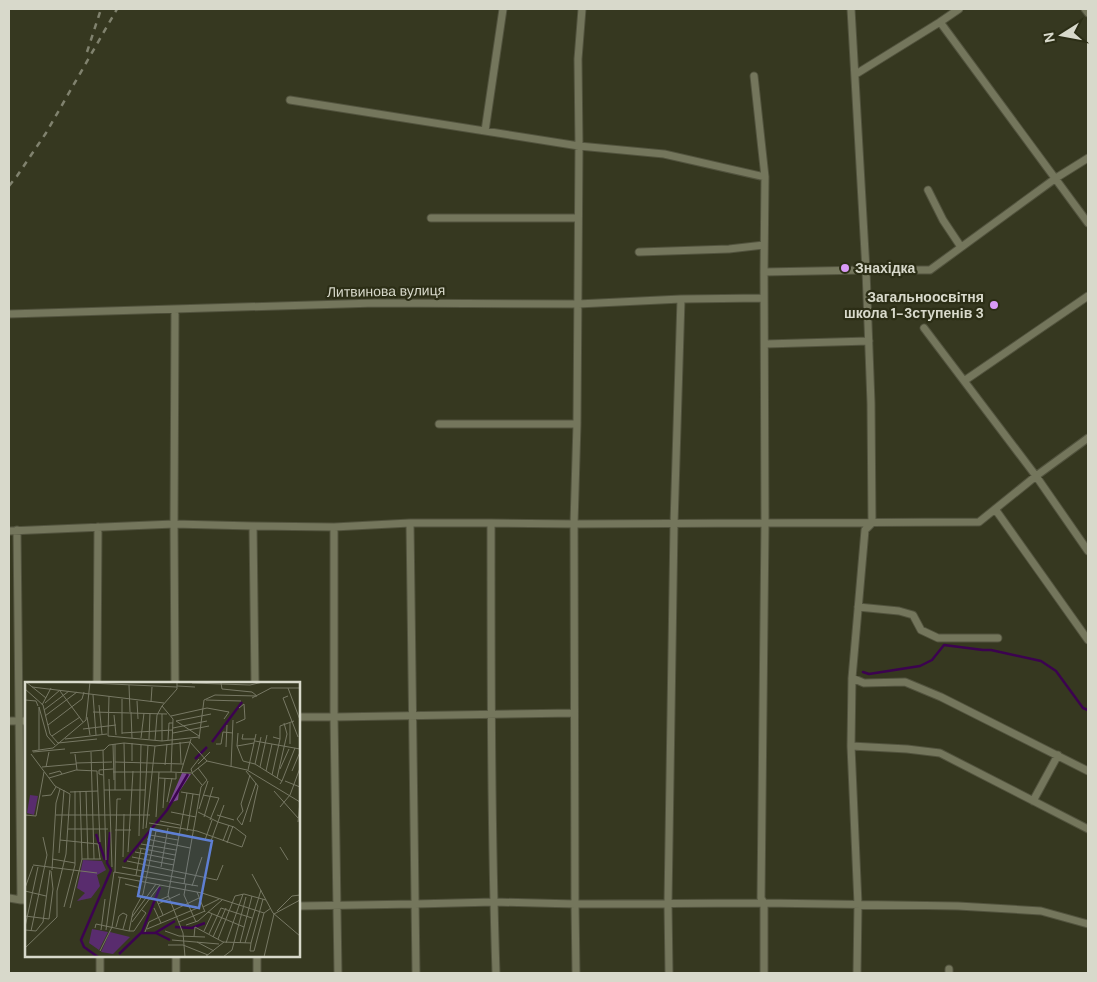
<svg xmlns="http://www.w3.org/2000/svg" width="1097" height="982" viewBox="0 0 1097 982" font-family="'DM Sans',sans-serif">
<style>
.lines{fill:none;stroke-linecap:round;stroke-linejoin:round}
.stream{stroke:#3c0350;stroke-width:2.5}
.minor-casing{stroke:#52533e;stroke-width:9}
.minor{stroke:#74765c;stroke-width:7}
.rail{stroke:#80826e;stroke-width:2.5;stroke-dasharray:6 6;stroke-linecap:butt}
.poi-dot{fill:#d99af7;stroke:#2c2e16;stroke-width:2}
.labels{text-anchor:middle;stroke-width:4.5;stroke-linejoin:round;paint-order:stroke}
.poi-label{font-size:14px;font-weight:bold;fill:#d8d9cb;stroke:#2c2e16;text-anchor:start}
.street-label{font-size:14px;fill:#d8d9cb;stroke:#2c2e16}
.inset-river{fill:none;stroke:#3c0350;stroke-width:2.5}
.inset-road{fill:none;stroke:#777864;stroke-width:1}
.view{fill:#5e7fd3;fill-opacity:0.15;stroke:#5e7fd3;stroke-width:2.5}
.inset-edge{fill:none;stroke:#d8d9cb;stroke-width:2.5}
</style>
<rect width="100%" height="100%" fill="#363820"/>
<g class="lines">
<path class="stream" d="M863 672 869 674 920 666 932 660 944 645 983 650H991L1041 661 1056 671 1083 708 1088 710"/>
<g class="minor-casing">
<path id="minor" d="M851 9 866 270 871 403 872 523 865 530 852 678 851 746 858 904 857 973
M1085 9 1088 13
M940 22 1088 223
M856 74 940 22 959 9
M754 76 765 177 764 272 765 523 761 898 764 903V973
M290 100 579 146 664 154 765 177
M485 131 503 9
M928 190 943 220 961 247
M431 218H578
M639 252 729 249 764 245
M764 272 866 270H930L1056 178 1088 158
M9 314 376 303 578 304 681 299 764 298
M924 328 1036 476 1088 551
M765 344 869 341
M964 381 1088 296
M439 424H577
M995 509 1088 640
M410 523 416 973
M491 523C491 673 491 823 496 973
M253 526 255 683
M334 527V717L338 973
M17 530 21 900H26
M9 531 174 524 253 526 334 527 410 523H491L574 524 979 522 1036 476 1088 438
M858 607 899 611 913 615 921 630 938 638H998
M852 678 864 683 905 682 941 697 1088 771
M97 683 98 527
M175 683 174 524 175 309
M299 717H334L574 713
M9 721H26
M851 746 907 749 940 753 1088 829
M1033 801 1058 755
M9 898 21 900
M299 906 415 904 494 902 575 904 764 903 958 906 1041 911 1088 924
M100 956V973
M257 956V973
M949 969V973
M176 973V956
M576 973 575 904 574 524 577 424 579 146 578 59 582 9
M669 973 668 904 674 524 681 299"/>
</g>
<use href="#minor" class="minor"/>
<path class="rail" d="M87 52 101 9
M9 186 17 176 46 133 117 9"/>
</g>
<g class="poi-dot">
<circle cx="845" cy="268" r="5"/>
<circle cx="994" cy="305" r="5"/>
</g>
<g class="labels">
<g class="poi-label">
<text x="855" y="273">Знахідка</text>
<text x="984" y="302" text-anchor="end">Загальноосвiтня<tspan x="984" dy="16">школа 1-3ступенiв 3</tspan></text>
</g>
<g class="street-label">
<text transform="translate(386 291) rotate(-1)" y="5">Литвинова вулиця</text>
</g>
</g>
<g transform="translate(25 682)">
<rect width="275" height="275" fill="#363820"/>
<path d="M5 113 13 114 9 133 2 131ZM58 178 77 179 81 188 72 193 75 204 66 216 52 219 60 211 52 206ZM67 247 83 250 74 268 64 261ZM85 250 105 255 88 272 76 270Z" fill="#592c6e"/>
<path d="M157 91 166 92 154 110 153 118 144 121Z" fill="#7c4894"/>
<path class="inset-river" d="M187 60 217 20M170 77 182 65M71 152 80 178M99 180 142 128 163 92M150 245 167 246 180 241M117 251H130L150 239M131 251 145 258M94 272 117 250 135 205M73 275 59 265 56 258 86 188 82 181 85 150"/>
<path class="inset-road" d="M1 0 21 16M42 0 152 5M152 0V7L137 24 148 37 146 90 167 91 182 79 222 88 275 120M167 1 225 3 238 0M196 1 197 7 227 10 232 14M104 3 105 30M152 4 170 5M7 5 139 21M263 6 275 38M0 7 18 23 25 52 33 61 72 57M35 9 58 40M68 13 71 53M84 14 83 54 137 59 174 55M263 14 258 16 273 55M227 16 246 6H275M97 17V52M0 18 11 19 13 24M181 18 216 19M112 19 113 37M126 20 127 5M20 21 35 8M17 23 26 6M74 23 77 52M14 25 22 54 30 63M14 25V68M19 28 44 9M68 30 142 32M106 30 107 56M89 33 91 53M20 34 52 10M146 34 182 26 204 30 199 37M62 35 65 53M151 39 186 32M151 39 174 54M211 41 220 37 219 22 214 26M265 41V62M23 43 57 17 59 10M148 46 182 39M58 47 91 43M97 51 148 48M148 51 184 44M213 51 212 64 218 79 230 82 257 99 255 102M218 52 217 57H230M27 54 55 35M248 55 255 57V44L269 39M116 56 119 31M40 57 82 52M124 57 125 31M174 57 179 18 190 13 232 14M130 58 132 33 137 24M143 58 144 41H148M137 59V32M230 59 275 67M155 60 156 81M99 61 100 108M88 62 89 98M90 62V108M191 62H196L198 50 208 51M212 64 229 61M201 65 202 43M78 68 81 178M7 69 28 66 61 38 65 0M8 70 40 67M66 70 69 177M45 71 79 68 84 63 99 61 130 64 165 60 182 79M50 72 52 88M107 79V61M90 80 158 82M51 81 87 80M173 82 185 70M230 82 236 55M140 83 142 62M17 85 51 82M21 85 24 70M206 85 208 38M235 85 242 53M255 87 264 67M223 88 231 52M221 89 233 104 225 140M241 89 247 62M267 89 275 70M88 90H146M156 90 166 57M167 90 166 87 174 77M167 91 177 103M24 92 35 89 37 92M78 93 74 92V88L88 87M247 93 255 57M24 96 51 88 72 89 75 160M134 96 151 97V91M252 96 262 52 259 41M84 97 87 185M257 99 270 66M260 99 275 105M79 108H120M61 109 63 177M249 109 273 136M45 110 73 109M156 110 175 113M178 113 194 116 185 138M17 114 26 113 31 105M142 120 147 96M255 125 265 113 275 86M138 126 140 96M174 127 183 99M146 130 171 135M173 130 193 140M0 133 11 134 19 90M31 133H125M192 133 209 138M131 135 134 90M179 135 188 105M135 139 155 143M193 140 209 145 221 154M273 140 275 120M124 141 172 149 214 164 217 165 221 154M217 143 212 137 218 129 216 122 225 93M217 143 231 101M121 146 130 64M43 147H83M118 147 123 63M90 148H106M162 149 168 112M114 154 116 63M122 157 165 166M35 158 73 162 75 177M123 158 125 153 153 158M180 158 187 138M186 159 199 123M198 159 204 143M202 161 208 144M116 162 151 168M255 165 263 178M114 166 150 173M103 170 108 89M110 170 150 178M34 171 39 108M98 175 99 132M107 175 149 183M27 177 50 181M57 177H76M102 179 192 198 198 183M8 183 72 191M97 185 160 197M136 185 143 146M27 188 31 121 35 107M90 190 92 117H96M227 192 248 231 275 254M111 193 116 167M93 195 177 211 239 231M100 202 116 206M159 202 176 105 182 98 173 86M161 202 159 213 171 240M167 204 177 175M0 206 8 184M0 209 21 214M172 210 180 230M133 222 155 212M39 225 50 183V109M178 225 194 217M45 226 57 177 55 109M129 226 136 241M252 229 267 214 275 213M183 230 219 245M138 233 132 219 144 214M0 234 24 237 28 207 26 189M107 235 131 202M107 240 135 203M154 240 180 229M161 243 173 239 197 218M0 245 13 185M91 245 94 234 98 231 102 233 98 247M70 246 71 242 104 249 108 230 118 212 131 149 154 153M122 247 175 225M0 248 11 249 18 240 25 188M76 248 80 217M81 248 89 190 173 204M6 249 22 173 18 155M104 249H109L121 231 117 228M140 249 154 254 180 255M179 249 187 232M120 250 124 240 174 216M184 252 196 226 227 236M169 255 170 245 198 260 226 261 225 269M188 255 201 226M193 257 210 214 219 212 241 218M147 258 194 262M172 260 189 269M201 261 218 212M215 261 227 214M220 261 236 208M226 261 238 217M143 263H158L183 273M0 266 32 235V209L41 172 45 112 30 104 6 72M75 269 87 245 95 196M225 269H229L239 231 246 226M160 275 158 251 143 213 162 111M180 275 199 260M198 275 207 268 221 215M239 275 249 232 275 218"/>
<path class="view" d="M126 147 187 159 174 226 113 214Z"/>
<rect width="275" height="275" class="inset-edge"/>
</g>
<rect width="1097" height="982" fill="none" stroke="#d8d9cb" stroke-width="20"/>
<g transform="translate(1062 35) rotate(259)" stroke="#2c2e16" stroke-width="4" paint-order="stroke">
<path d="M0-4L9 19L0 12L-9 19Z" fill="#d8d9cb"/>
<text y="-8" font-size="14" font-weight="bold" text-anchor="middle" fill="#d8d9cb">N</text>
</g>
</svg>
